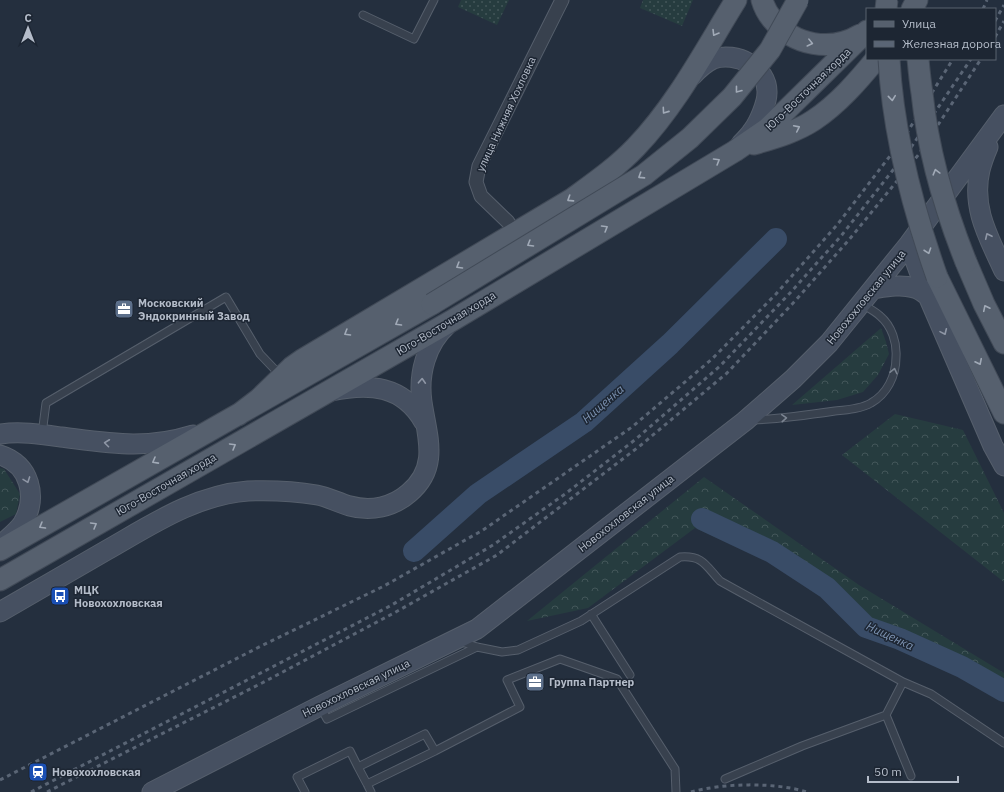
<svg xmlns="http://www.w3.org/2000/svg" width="1004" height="792" viewBox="0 0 1004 792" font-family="'IBM Plex Sans',sans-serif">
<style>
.forest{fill:url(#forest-crowns)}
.park{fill:url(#park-dots)}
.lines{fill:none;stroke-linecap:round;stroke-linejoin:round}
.river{stroke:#394c67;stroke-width:22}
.lane-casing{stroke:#565f6c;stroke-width:9}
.street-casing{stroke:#565f6c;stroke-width:15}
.secondary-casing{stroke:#565f6c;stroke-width:21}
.primary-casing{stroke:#414a57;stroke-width:23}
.lane{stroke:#38414e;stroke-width:7}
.street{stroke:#38414e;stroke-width:13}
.secondary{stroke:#465061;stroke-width:19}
.primary{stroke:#56606e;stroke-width:21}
.rail{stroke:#5a6575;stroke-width:3;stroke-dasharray:4 4;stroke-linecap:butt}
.primary-bridge-casing{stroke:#414a57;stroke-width:23;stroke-linecap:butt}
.primary-bridge{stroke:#56606e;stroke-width:21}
.oneway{stroke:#a1aab7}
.oneway2{stroke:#8e96a5}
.oneway3{stroke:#7c8592}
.labels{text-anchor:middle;stroke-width:3;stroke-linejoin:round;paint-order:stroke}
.street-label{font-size:11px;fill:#b4bcc9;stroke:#1d2633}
.poi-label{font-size:11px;font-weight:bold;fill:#b4bcc9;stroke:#1d2633;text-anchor:start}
.water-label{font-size:12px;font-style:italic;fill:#7c92b1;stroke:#1d2633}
</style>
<defs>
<pattern id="forest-crowns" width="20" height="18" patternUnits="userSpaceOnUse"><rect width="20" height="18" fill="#263c3f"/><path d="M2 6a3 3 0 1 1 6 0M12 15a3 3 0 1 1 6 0" fill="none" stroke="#435659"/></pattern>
<pattern id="park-dots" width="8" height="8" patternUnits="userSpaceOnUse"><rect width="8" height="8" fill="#263c3f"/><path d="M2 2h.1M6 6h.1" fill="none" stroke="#435659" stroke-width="1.8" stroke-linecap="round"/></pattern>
</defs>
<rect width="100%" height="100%" fill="#242f3e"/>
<path class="forest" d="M881 328 886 342 889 354 878 375 863 392 837 400 792 405Z
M895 414 963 430 1004 513V582L842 455Z
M0 468 4 469 20 494 16 514 0 522Z
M704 477 859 585 1004 673V702L987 691 764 559 695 528 588 608 527 621Z"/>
<path class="park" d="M461 0H509L497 25 458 7Z
M643 0H693L682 26 640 8Z"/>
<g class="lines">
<path class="river" d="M702 519 772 552 827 588 866 627 900 639 962 667 1004 691
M414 551 478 494 584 422 670 344 776 239"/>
<g class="lane-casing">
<path id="lane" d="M363 15 414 39 434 0
M753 420C781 419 808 415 835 411 846 410 861 409 871 403 887 394 896 376 896 357 897 343 892 326 880 316 875 311 868 308 862 304
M42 434 46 403 226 297 260 354 280 375
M591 614 630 675
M459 641 477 647 502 652 518 650 581 621 680 557C703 555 706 566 720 581L903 682 886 715 802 746 725 779
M903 682 931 694 1004 743
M320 706 327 719 477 647
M886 715 911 776
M435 751 520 707 507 680 560 659 617 679 675 769 676 792
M358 767 367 784
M305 792 297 777 350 751 358 767 425 734 435 751 367 784 371 792"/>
</g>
<g class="street-casing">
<path id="street" d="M508 222 481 196 476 182 479 166 562 0"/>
</g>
<g class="secondary-casing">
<path id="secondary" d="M692 76C698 69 705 63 713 59 736 51 768 67 767 93 767 103 759 122 753 130 750 135 745 140 741 144
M988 147C985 154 982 162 980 170 971 208 989 238 1004 271
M909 244 928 296 993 446 1004 466
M873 289C886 287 901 284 914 288 919 289 924 293 928 296
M331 391C369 383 403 385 424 422
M0 434C20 431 40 434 61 437 109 443 145 450 193 435
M0 455C30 464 38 497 23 523 18 531 8 538 1 545
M0 612C36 591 71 571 107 550 151 525 195 495 248 491 272 490 293 491 317 495 328 497 339 503 350 506 371 512 393 507 409 493 440 467 427 436 422 402 418 374 426 344 447 325
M152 792 320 706 477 629 745 421 793 379 829 343 909 244 1004 115"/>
</g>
<g class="primary-casing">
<path id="primary" d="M762 0C764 7 768 14 772 19 794 46 831 52 860 35
M912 9 917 0
M754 144C774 138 796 132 814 120 838 104 858 81 876 59
M966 262 984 304 1004 343
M937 277 1004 413
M238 415 259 399 292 367 302 360 572 199C594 183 617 167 636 147 677 104 705 50 736 0
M0 550 432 304
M0 580 453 320 735 151 767 129 867 31"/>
</g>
<use href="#lane" class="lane"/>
<use href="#street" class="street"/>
<use href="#secondary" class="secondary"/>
<use href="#primary" class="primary"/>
<path class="rail" d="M983 9 987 0
M995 21 1004 5
M995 37 1004 21
M0 780 263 645 384 586 483 530 632 427 712 359 776 294 837 225 903 139 953 59
M31 792 390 606 493 545 565 494 636 439 720 366 790 293 841 236 912 146 971 59
M47 792 262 683 394 613 497 555 641 445 727 373 796 300 848 241 919 154 981 59
M691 792C724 783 774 782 807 792"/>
<g class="primary-bridge-casing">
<path id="primary-bridge" d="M886 9 887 0
M889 59C893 134 912 206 937 277
M918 59C919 70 920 81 922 93 928 151 944 207 966 262
M432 304 644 175 690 138 732 97 770 50 798 0"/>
</g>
<use href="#primary-bridge" class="primary-bridge"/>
</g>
<defs><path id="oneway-chevron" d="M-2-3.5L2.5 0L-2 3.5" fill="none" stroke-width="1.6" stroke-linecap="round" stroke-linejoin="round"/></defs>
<g class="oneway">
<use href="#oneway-chevron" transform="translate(715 33) rotate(121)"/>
<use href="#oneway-chevron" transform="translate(810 43) rotate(14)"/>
<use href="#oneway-chevron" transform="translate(738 90) rotate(128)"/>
<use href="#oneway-chevron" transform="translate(892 98) rotate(84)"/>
<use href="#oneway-chevron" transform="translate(665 111) rotate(125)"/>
<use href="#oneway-chevron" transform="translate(797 128) rotate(-26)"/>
<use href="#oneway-chevron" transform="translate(717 161) rotate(-31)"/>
<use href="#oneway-chevron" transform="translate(936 172) rotate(-105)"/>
<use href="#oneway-chevron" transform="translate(641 176) rotate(147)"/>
<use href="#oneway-chevron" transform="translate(570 199) rotate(147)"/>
<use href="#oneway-chevron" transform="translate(605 228) rotate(-31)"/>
<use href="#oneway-chevron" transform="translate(530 244) rotate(149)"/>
<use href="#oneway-chevron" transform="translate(928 251) rotate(71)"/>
<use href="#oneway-chevron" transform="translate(459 266) rotate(149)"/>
<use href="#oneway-chevron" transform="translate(986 308) rotate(-116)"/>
<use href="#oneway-chevron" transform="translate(398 323) rotate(150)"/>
<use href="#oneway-chevron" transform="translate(347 333) rotate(149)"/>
<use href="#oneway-chevron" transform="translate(979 362) rotate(64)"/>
<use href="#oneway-chevron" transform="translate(233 446) rotate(-30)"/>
<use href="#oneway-chevron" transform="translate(155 461) rotate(151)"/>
<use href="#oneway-chevron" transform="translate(94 525) rotate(-30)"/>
<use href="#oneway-chevron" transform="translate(42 526) rotate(150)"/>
</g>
<g class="oneway2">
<use href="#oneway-chevron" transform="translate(988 236) rotate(-115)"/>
<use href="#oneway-chevron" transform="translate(944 332) rotate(66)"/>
<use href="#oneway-chevron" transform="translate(422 381) rotate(-87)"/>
<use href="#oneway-chevron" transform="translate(107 443) rotate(-173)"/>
<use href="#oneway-chevron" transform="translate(27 480) rotate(70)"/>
</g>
<g class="oneway3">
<use href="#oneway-chevron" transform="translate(894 371) rotate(-77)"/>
<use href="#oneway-chevron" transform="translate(784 418) rotate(-4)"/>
</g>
<defs>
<g id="office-square" transform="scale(1)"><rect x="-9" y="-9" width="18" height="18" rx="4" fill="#5c6f8a" stroke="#1d2633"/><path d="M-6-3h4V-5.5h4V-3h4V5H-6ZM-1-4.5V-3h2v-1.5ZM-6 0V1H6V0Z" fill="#fff"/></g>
<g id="bus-square" transform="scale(1)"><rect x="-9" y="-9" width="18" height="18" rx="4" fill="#1a4fb4" stroke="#1d2633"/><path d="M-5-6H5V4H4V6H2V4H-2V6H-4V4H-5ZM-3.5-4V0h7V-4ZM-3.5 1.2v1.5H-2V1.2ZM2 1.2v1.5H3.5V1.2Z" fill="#fff"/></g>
<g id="station-square" transform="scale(1)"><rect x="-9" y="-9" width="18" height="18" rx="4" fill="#1a4fb4" stroke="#1d2633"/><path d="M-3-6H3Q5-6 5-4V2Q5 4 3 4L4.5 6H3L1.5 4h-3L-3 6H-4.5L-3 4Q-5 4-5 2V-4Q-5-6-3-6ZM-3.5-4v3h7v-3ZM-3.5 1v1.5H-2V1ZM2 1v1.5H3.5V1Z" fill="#fff"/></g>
</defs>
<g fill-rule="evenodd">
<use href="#office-square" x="124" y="309"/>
<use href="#bus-square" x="60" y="596"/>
<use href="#office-square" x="535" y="682"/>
<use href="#station-square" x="38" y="772"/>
</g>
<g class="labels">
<g class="street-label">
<text transform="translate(808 89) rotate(-44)" y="4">Юго-Восточная хорда</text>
<text transform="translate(506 114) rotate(-65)" y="4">улица Нижняя Хохловка</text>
<text transform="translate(866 297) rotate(-51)" y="4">Новохохловская улица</text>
<text transform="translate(446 323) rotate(-31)" y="4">Юго-Восточная хорда</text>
<text transform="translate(166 484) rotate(-30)" y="4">Юго-Восточная хорда</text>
<text transform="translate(626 513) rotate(-38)" y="4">Новохохловская улица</text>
<text transform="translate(356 688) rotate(-26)" y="4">Новохохловская улица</text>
</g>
<g class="poi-label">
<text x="138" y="307">Московский<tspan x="138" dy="13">Эндокринный Завод</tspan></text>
<text x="74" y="594">МЦК<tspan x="74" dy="13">Новохохловская</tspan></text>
<text x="549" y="686">Группа Партнер</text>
<text x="52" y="776">Новохохловская</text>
</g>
<g class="water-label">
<text transform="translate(603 404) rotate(-41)" y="4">Нищенка</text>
<text transform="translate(890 636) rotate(25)" y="4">Нищенка</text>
</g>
</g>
<rect x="866" y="8" width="130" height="52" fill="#1d2633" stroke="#59626f"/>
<rect x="874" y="21" width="20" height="6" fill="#56606e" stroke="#59626f"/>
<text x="902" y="28" font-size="12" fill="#b4bcc9">Улица</text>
<rect x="874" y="41" width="20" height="6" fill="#5a6575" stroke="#59626f"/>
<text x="902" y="48" font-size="12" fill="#b4bcc9">Железная дорога</text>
<g transform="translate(28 28)" stroke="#1d2633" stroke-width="3" paint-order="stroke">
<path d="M0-3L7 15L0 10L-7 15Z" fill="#b4bcc9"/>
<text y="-6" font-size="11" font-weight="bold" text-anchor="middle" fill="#b4bcc9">С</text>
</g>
<path d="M868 776v6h90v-6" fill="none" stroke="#b4bcc9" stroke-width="2"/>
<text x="874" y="776" font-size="12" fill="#b4bcc9" stroke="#1d2633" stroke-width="3" paint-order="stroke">50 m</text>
</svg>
